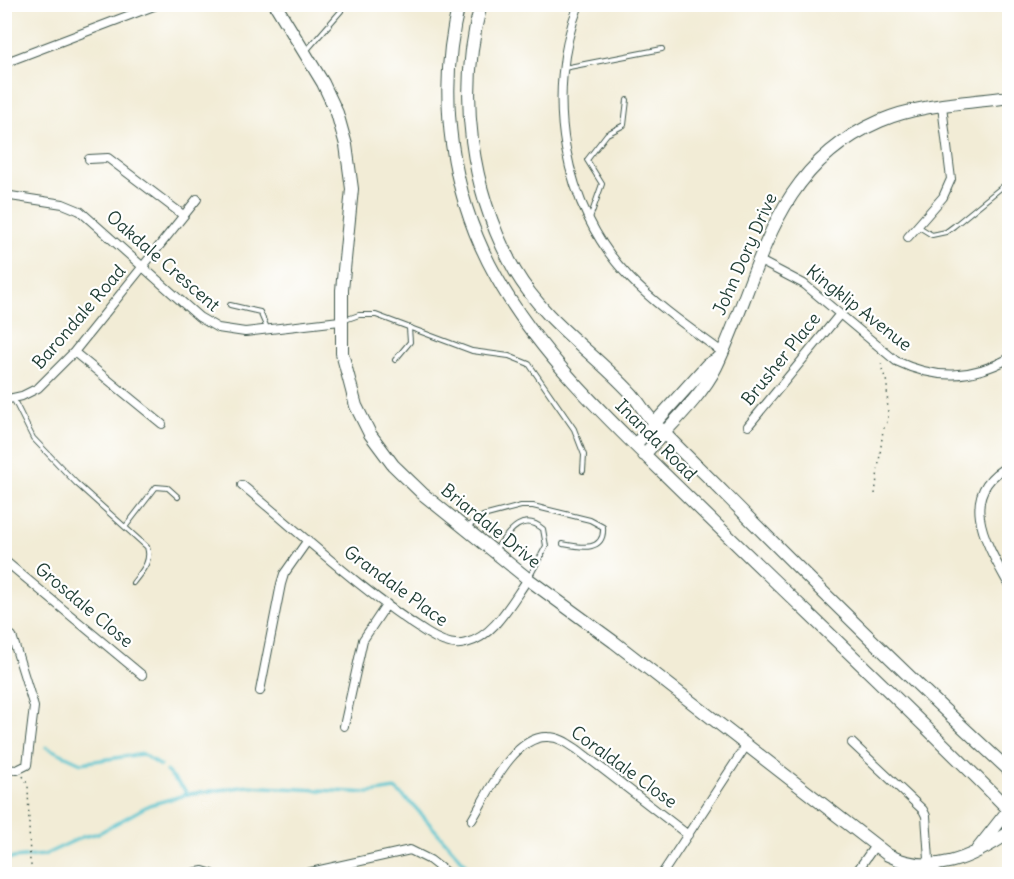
<svg xmlns="http://www.w3.org/2000/svg" width="1014" height="879" viewBox="0 0 1014 879" font-family="Delius,sans-serif">
<style>
.lines{fill:none;stroke-linecap:round;stroke-linejoin:round}
.stream{stroke:#59c5d1;stroke-width:3}
.lane-casing{stroke:#3f574c;stroke-width:6}
.street-casing{stroke:#3f574c;stroke-width:10}
.secondary-casing{stroke:#3f574c;stroke-width:14}
.path{stroke:#3f574c;stroke-width:1.5;stroke-dasharray:1.5 4.5;stroke-linecap:butt}
.lane{stroke:#fff;stroke-width:4}
.street{stroke:#fff;stroke-width:8}
.secondary{stroke:#fff;stroke-width:12}
.labels{text-anchor:middle;stroke-width:4.5;stroke-linejoin:round;paint-order:stroke}
.street-label{font-size:18px;fill:#1f3d34;stroke:#fff}
</style>
<rect width="100%" height="100%" fill="#fff"/>
<filter id="ink" filterUnits="userSpaceOnUse"><feTurbulence type="fractalNoise" baseFrequency=".0167" numOctaves="2"/><feDisplacementMap in="SourceGraphic" scale="12" xChannelSelector="R" yChannelSelector="G"/><feConvolveMatrix kernelMatrix="1 2 1 2 8 2 1 2 1" color-interpolation-filters="sRGB"/></filter>
<filter id="wash" filterUnits="userSpaceOnUse"><feTurbulence type="fractalNoise" baseFrequency=".008" numOctaves="4" result="noise"/><feDisplacementMap in="SourceGraphic" scale="24" xChannelSelector="R" yChannelSelector="G"/><feGaussianBlur stdDeviation="1.35" result="paint"/><feColorMatrix in="noise" values="0 0 0 0 0 0 0 0 0 0 0 0 0 0 0 0 0 1.4 0 .05"/><feComposite in="paint" operator="in"/></filter>
<g filter="url(#wash)">
<rect width="100%" height="100%" fill="#f2ecd6"/>
<g class="lines">
<path class="stream" d="M46 747 81 763 142 754 161 766
M166 771 185 790 186 795
M4 859 44 855 82 837 99 833 149 805 189 794 249 786 370 793 395 789 414 806 474 874"/>
</g>
</g>
<g filter="url(#ink)">
<g class="lines">
<g class="lane-casing">
<path id="lane" d="M307 50 341 11
M564 68 662 49
M590 218 602 184 587 160 607 134 624 125 627 100
M919 227 932 235 946 232 954 226 1002 187
M230 305 260 312 267 328
M345 320 359 315H376L472 351 509 356 529 364 574 429 584 455 583 471
M395 360 410 342 409 328
M14 400 33 438 76 483 147 547C152 562 141 572 133 583
M126 526 156 487 168 488 178 497
M466 528 483 516 521 506H533L590 520 603 527C605 553 579 547 563 544
M495 550C508 533 522 511 543 529L546 546 530 576"/>
</g>
<g class="street-casing">
<path id="street" d="M579 4C544 94 562 208 630 278 657 306 691 329 722 352
M4 63 159 4
M89 159 108 158 183 215
M4 195 63 204 80 211 199 317 218 328 245 332 340 321
M908 237 943 197 951 179 942 106
M760 261 804 284 896 361C936 380 971 379 1010 358
M74 352 162 424
M4 400 22 396 38 388 74 352 197 199
M748 426 840 314
M1010 465C953 494 989 548 1010 587
M242 485C300 533 364 593 427 633 438 640 453 647 466 643 494 637 512 601 528 579
M4 560 142 675
M260 691 281 584 284 574 308 540
M344 726 363 640 387 604
M852 743 923 810 926 816 930 874
M4 769 17 770 27 765 34 707 12 636
M472 820C488 794 513 735 548 737 560 737 569 744 578 750L688 835
M187 874 203 871 213 874
M302 874 410 850 430 860 448 874
M662 874 746 746
M855 874 874 847"/>
</g>
<g class="secondary-casing">
<path id="secondary" d="M275 4 323 83 337 113 346 145 352 189 342 290V353L356 406 370 434 393 465 424 495 528 579 614 642 888 855C932 877 972 858 1010 832
M459 4C436 95 451 197 497 278 543 361 622 432 689 498 796 603 905 704 1010 811
M481 4C457 94 470 191 515 271 545 322 591 350 630 392 638 400 643 411 651 419 675 446 702 470 727 496 819 589 913 682 1010 771
M635 445 707 365 719 358
M644 455C666 429 701 398 716 367 762 271 770 169 880 121 920 104 967 103 1010 97
M977 850 1010 808"/>
</g>
<path class="path" d="M875 494 883 430 888 420 887 383 881 366 882 361
M23 776 28 785 30 863 35 874"/>
<use href="#lane" class="lane"/>
<use href="#street" class="street"/>
<use href="#secondary" class="secondary"/>
</g>
</g>
<g class="labels">
<g class="street-label">
<text transform="translate(745 254) rotate(-66)" y="6">John Dory Drive</text>
<text transform="translate(163 261) rotate(41)" y="6">Oakdale Crescent</text>
<text transform="translate(859 308) rotate(38)" y="6">Kingklip Avenue</text>
<text transform="translate(79 317) rotate(-49)" y="6">Barondale Road</text>
<text transform="translate(781 359) rotate(-51)" y="6">Brusher Place</text>
<text transform="translate(656 440) rotate(45)" y="6">Inanda Road</text>
<text transform="translate(491 526) rotate(39)" y="6">Briardale Drive</text>
<text transform="translate(396 586) rotate(36)" y="6">Grandale Place</text>
<text transform="translate(84 605) rotate(40)" y="6">Grosdale Close</text>
<text transform="translate(624 767) rotate(36)" y="6">Coraldale Close</text>
</g>
</g>
<rect width="1014" height="879" fill="none" stroke="#fff" stroke-width="24"/>
</svg>
